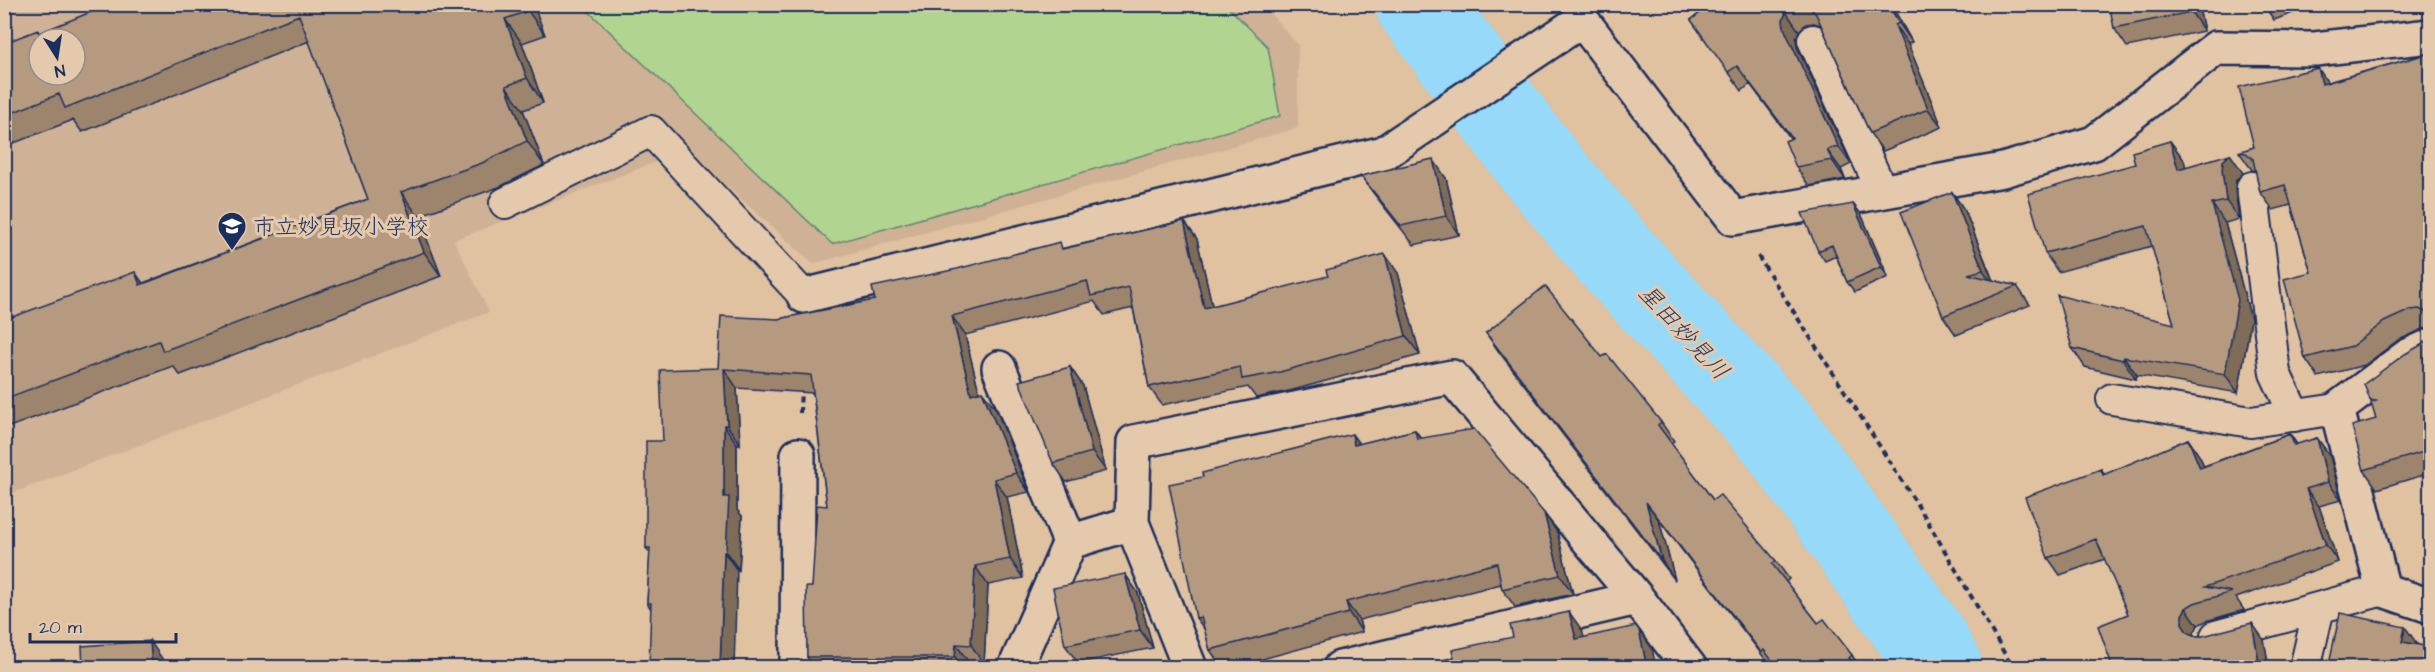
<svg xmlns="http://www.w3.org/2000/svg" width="2435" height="672" viewBox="0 0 2435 672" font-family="'Architects Daughter','Klee One',sans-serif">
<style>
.built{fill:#cfb295;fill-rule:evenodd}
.green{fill:#b1d590;stroke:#668277;stroke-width:1.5}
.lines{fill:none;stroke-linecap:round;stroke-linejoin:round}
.river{stroke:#96d9f8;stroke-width:87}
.lane-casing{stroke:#1b2f5e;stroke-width:34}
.street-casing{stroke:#1b2f5e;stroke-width:38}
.path{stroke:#1b2f5e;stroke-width:4;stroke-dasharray:6 4.5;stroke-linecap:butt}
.lane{stroke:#e5c9ac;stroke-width:30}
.street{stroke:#e5c9ac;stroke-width:33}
.wall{fill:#9d846d;stroke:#1b2f5e;stroke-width:1.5}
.shaded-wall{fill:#7f6c59;stroke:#1b2f5e;stroke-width:1.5}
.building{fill:#b69a7f;stroke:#1b2f5e;stroke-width:1.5;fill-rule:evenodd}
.labels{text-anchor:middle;stroke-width:6;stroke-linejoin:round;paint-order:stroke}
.poi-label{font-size:22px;fill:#1b2f5e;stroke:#e5c9ac;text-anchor:start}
.water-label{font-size:24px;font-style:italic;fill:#27406d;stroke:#e5c9ac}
</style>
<rect width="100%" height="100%" fill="#e0c1a0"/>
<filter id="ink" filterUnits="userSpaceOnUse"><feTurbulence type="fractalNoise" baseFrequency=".0167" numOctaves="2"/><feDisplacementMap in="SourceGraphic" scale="12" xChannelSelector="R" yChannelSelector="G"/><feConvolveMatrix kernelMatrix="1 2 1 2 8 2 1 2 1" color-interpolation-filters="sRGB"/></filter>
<g filter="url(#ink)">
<path class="built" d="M1262 4 1298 45V128L813 264 687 150 454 240 489 312 5 496V5ZM39 39H75V75H39Z"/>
<path class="green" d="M582 5H1226L1268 47 1280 116 832 244Z"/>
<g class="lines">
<path class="river" d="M1419 4 1538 164 1615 256 1779 434 1923 639 1939 668"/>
<g class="lane-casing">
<path id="lane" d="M1813 40 1882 191
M2252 187 2275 373 2295 416
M505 203 651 131 804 296
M2112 399 2251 422 2337 409
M2216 636 2383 590
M2305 668 2319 608"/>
</g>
<g class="street-casing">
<path id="street" d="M804 296 1384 153 1582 20 1733 218 2003 170 2094 143 2216 48 2315 49 2430 36
M2430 346 2408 356 2337 409 2383 590 2430 606
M999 368 1070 542
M1132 523 1134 442 1452 377 1637 598 1690 668
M797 668 798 455
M1015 668 1070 542 1132 523 1190 668
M1340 668 1637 598"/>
</g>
<path class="path" d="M1758 256 1925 517 2013 668
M800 413 801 387"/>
<use href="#lane" class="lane"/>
<use href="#street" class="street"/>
</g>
<path class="wall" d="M111 4H533L545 35 522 43 543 103 523 110 544 165 499 187 418 216 441 276 180 375 173 366 4 429V320L143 283 368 199 309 41 82 132 73 120 4 147V43L40 33Z
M1712 4H1891L1912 42 1908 44 1942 127 1883 151 1870 133 1821 25 1814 23 1806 24 1799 31 1796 39 1797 47 1851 164 1841 169 1845 179 1809 186 1796 167 1791 139 1750 84 1742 91 1691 20Z
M2198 4 2204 31 2127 47 2114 28Z
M2263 4H2317L2274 20Z
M2430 53V328L2423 329 2397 341 2365 365 2318 377 2305 358 2311 272 2291 205 2273 210 2260 192 2256 171 2252 170 2239 152 2254 147 2328 82Z
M2170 141 2184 160 2185 167 2243 173 2236 180 2235 189 2239 219 2225 223 2251 319 2238 393 2137 375 2136 379 2085 367 2072 348 2174 324 2152 246 2058 272 2045 253 2135 164Z
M1361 176 1446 178 1459 235 1414 245 1374 194Z
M1952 192 1965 211 1993 280 2017 286 2030 305 1956 335 1943 316Z
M1853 204 1861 214 1888 277 1855 292 1847 282 1836 256 1825 261 1818 251Z
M1184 221 1197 239 1212 306 1398 273 1420 355 1293 390 1256 398 1248 387 1162 405 1149 387 1133 308 1104 315 1094 301 965 335 979 392 996 409 1029 492 1007 497 1023 578 988 585 984 664 969 663V668H814L807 657 812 587 827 506 813 393 737 388 740 444H737V510L742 516 739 570H737L651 609 647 603 650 553 646 548 663 441 718 368 778 319 875 300 1064 248Z
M1486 333 1602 357 1661 422 1674 441 1671 443 1713 500 1776 561 1789 579 1786 582 1818 623 1852 655 1860 668H1772L1659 520 1675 580 1499 352Z
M2430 340V473L2377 489 2364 470 2376 419 2372 403 2370 400Z
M1070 367 1083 386 1106 471 1066 482 1053 463Z
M1415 430 1421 438 1544 513 1557 532 1573 594 1515 607 1502 589 1501 584 1359 620 1362 632 1229 668H1222L1210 650 1205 630 1196 618 1203 477 1359 444Z
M2290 434 2297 445 2317 438 2330 456 2341 500 2319 506 2338 562 2236 598 2244 610 2206 621 2198 625 2194 633V636L2264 640 2269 668 2128 614 2105 559 2060 575 2048 558 2101 469 2105 475 2188 439 2200 457 2204 466Z
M1125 574 1138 593 1153 648 1078 663 1065 645Z"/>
<path class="shaded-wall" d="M526 4H533L545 35 528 11Z
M1888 4H1891L1912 42 1899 23Z
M2189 4H2198L2204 31 2191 12Z
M1786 12 1799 31 1796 39 1797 47 1851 164 1838 146 1784 28 1783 20Z
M505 19 522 43 543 103 527 78Z
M1895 25 1908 44 1942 127 1928 109Z
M2318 68 2331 87 2322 84Z
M506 86 523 110 544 165 527 141Z
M2170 141 2184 160 2191 187 2178 169Z
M1827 150 1841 169 1845 179 1832 160Z
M2230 154 2243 173 2236 180 2235 189 2239 219 2226 201 2222 170 2223 161Z
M1433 159 1446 178 1459 235 1446 216Z
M401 192 418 216 441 276 424 252Z
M1952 192 1965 211 1996 289 1983 270Z
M1853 204 1861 214 1888 277 1881 267Z
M2212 204 2225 223 2251 319 2238 393 2225 374Z
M1184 221 1197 239 1217 327 1204 308Z
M1385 254 1398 273 1420 355 1406 336Z
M135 272 152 296 140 285Z
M952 316 965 335 984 412 971 394Z
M2124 357 2137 375 2136 379 2123 360Z
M1070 367 1083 386 1106 471 1092 452Z
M724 369 737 388 740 444 727 425Z
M982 391 996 409 1029 492 1016 473Z
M724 425 737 444V510L742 516 739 570 726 552 724 497Z
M1415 430 1428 449 1417 439Z
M1352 434 1365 452 1354 445Z
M2290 434 2302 452 2294 445Z
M2317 438 2330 456 2341 500 2328 482Z
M2188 439 2200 457 2212 486 2200 468Z
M994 479 1007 497 1023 578 1010 559Z
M2306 489 2319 506 2338 562 2326 545Z
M1646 502 1659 520 1675 580 1662 561Z
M1544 513 1557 532 1573 594 1560 575Z
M724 552 737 570 734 668H720Z
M975 566 988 585 984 664 971 645Z
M1125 574 1138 593 1153 648 1140 630Z
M1346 602 1359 620 1362 632 1349 613Z
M2186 608 2198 625 2194 633V641L2186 631 2182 623V615Z
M1569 612 1582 630 1589 657 1576 639Z
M2252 623 2264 640 2269 668H2260Z
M2405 627 2418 645 2402 642Z
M1639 630 1652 648 1656 668H1647Z
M150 641 163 660 164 668H152Z
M956 644 969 663V668H963L955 657Z"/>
<path class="building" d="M111 4H526L528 11 505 19 527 78 506 86 527 141 482 163 401 192 424 252 163 351 159 341 4 399V320L135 272 140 285 368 199 299 15 65 108 59 94 4 116V43L38 30 39 33ZM39 39H75V75H39Z
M1712 4H1799L1793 5 1786 12 1783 20 1784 28 1838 146 1827 150 1832 160 1796 167 1785 141 1792 138 1737 66 1728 72 1691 20Z
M1802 4H1888L1899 23 1895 25 1928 109 1870 133 1816 14 1809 7Z
M2109 4H2189L2191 12 2114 28Z
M2430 53V315L2428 313 2419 309 2410 310 2384 322 2352 346 2305 358 2284 279 2311 272 2285 185 2260 192 2253 159 2246 153 2239 152 2254 147 2239 87 2318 68 2322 84Z
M2170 141 2178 169 2230 154 2223 161 2222 170 2226 201 2212 204 2238 300 2225 374 2124 357 2123 360 2072 348 2057 295 2174 324 2146 226 2045 253 2028 194 2135 164 2132 152Z
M1433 159 1446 216 1401 226 1361 176Z
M1952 192 1983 270 1968 274 2017 286 1943 316 1901 212Z
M1853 204 1881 267 1847 282 1832 245 1818 251 1802 213Z
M1184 221 1204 308 1328 276 1326 270 1385 254 1406 336 1280 372 1242 379 1240 367 1149 387 1129 287 1091 296 1087 281 952 316 971 394 982 391 1016 473 994 479 1010 559 975 566 971 645 956 644 955 657H807L806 587H812L817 505 827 506 811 375 724 369 727 425H724V497H729L726 552H724L720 668H649L651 603H647L650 548H646V441H663L660 370 718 368 721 316 778 319 875 300 872 287 957 269 1060 242 1062 249Z
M1545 286 1602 357 1607 354 1661 422 1658 425 1713 500 1720 495 1776 561 1772 564 1818 623 1824 619 1852 655 1849 658 1856 668H1778L1764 650 1761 652 1646 502 1662 561 1486 333Z
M2430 340V450L2364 470 2352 426 2376 419 2371 403 2376 401 2370 400 2364 384 2405 354Z
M1070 367 1092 452 1053 463 1019 381Z
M1474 429 1544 513 1560 575 1502 589 1497 563 1346 602 1349 613 1210 650 1201 617 1196 618 1169 484 1203 477 1202 473 1352 434 1354 445 1415 430 1417 439Z
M2290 434 2294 445 2317 438 2328 482 2306 489 2326 545 2205 587 2232 592 2194 603 2186 608 2182 615V623L2186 631 2195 636H2203L2252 623 2260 668H2113L2098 626 2128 614 2096 539 2048 558 2025 497 2101 469 2103 475 2188 439 2200 468Z
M1125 574 1140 630 1065 645 1053 588Z
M1569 612 1576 639 1636 626 1639 630 1647 668H1413L1454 657 1452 650 1513 637 1510 625Z
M2340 613 2405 627 2402 642 2430 647V668H2328Z
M150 641 152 668H83L82 646Z"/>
</g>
<defs>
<g id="school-pin" transform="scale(1.5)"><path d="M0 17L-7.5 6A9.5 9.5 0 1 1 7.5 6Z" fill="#1b2f5e" stroke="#e5c9ac"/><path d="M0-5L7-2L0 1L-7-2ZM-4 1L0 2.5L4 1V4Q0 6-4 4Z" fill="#fff"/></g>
</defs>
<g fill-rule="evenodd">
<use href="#school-pin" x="232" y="226"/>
</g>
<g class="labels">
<g class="poi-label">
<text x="253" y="234">市立妙見坂小学校</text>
</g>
<g class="water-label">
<text transform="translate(1684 332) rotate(47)" y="8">星田妙見川</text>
</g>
</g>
<rect width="2435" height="672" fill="none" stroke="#e5c9ac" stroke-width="24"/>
<rect x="12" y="12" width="2411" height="648" fill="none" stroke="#1b2f5e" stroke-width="2" filter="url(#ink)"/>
<g transform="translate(57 57) rotate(168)"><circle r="28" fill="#e5c9ac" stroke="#948b8d" stroke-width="1.5"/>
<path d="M0-4.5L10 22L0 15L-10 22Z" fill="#1b2f5e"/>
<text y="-9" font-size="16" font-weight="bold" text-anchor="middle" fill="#1b2f5e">N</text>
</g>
<path d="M30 633v9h146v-9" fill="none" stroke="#1b2f5e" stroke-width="3"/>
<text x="39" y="633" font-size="18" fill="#1b2f5e" stroke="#e5c9ac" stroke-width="4.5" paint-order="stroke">20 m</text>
</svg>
